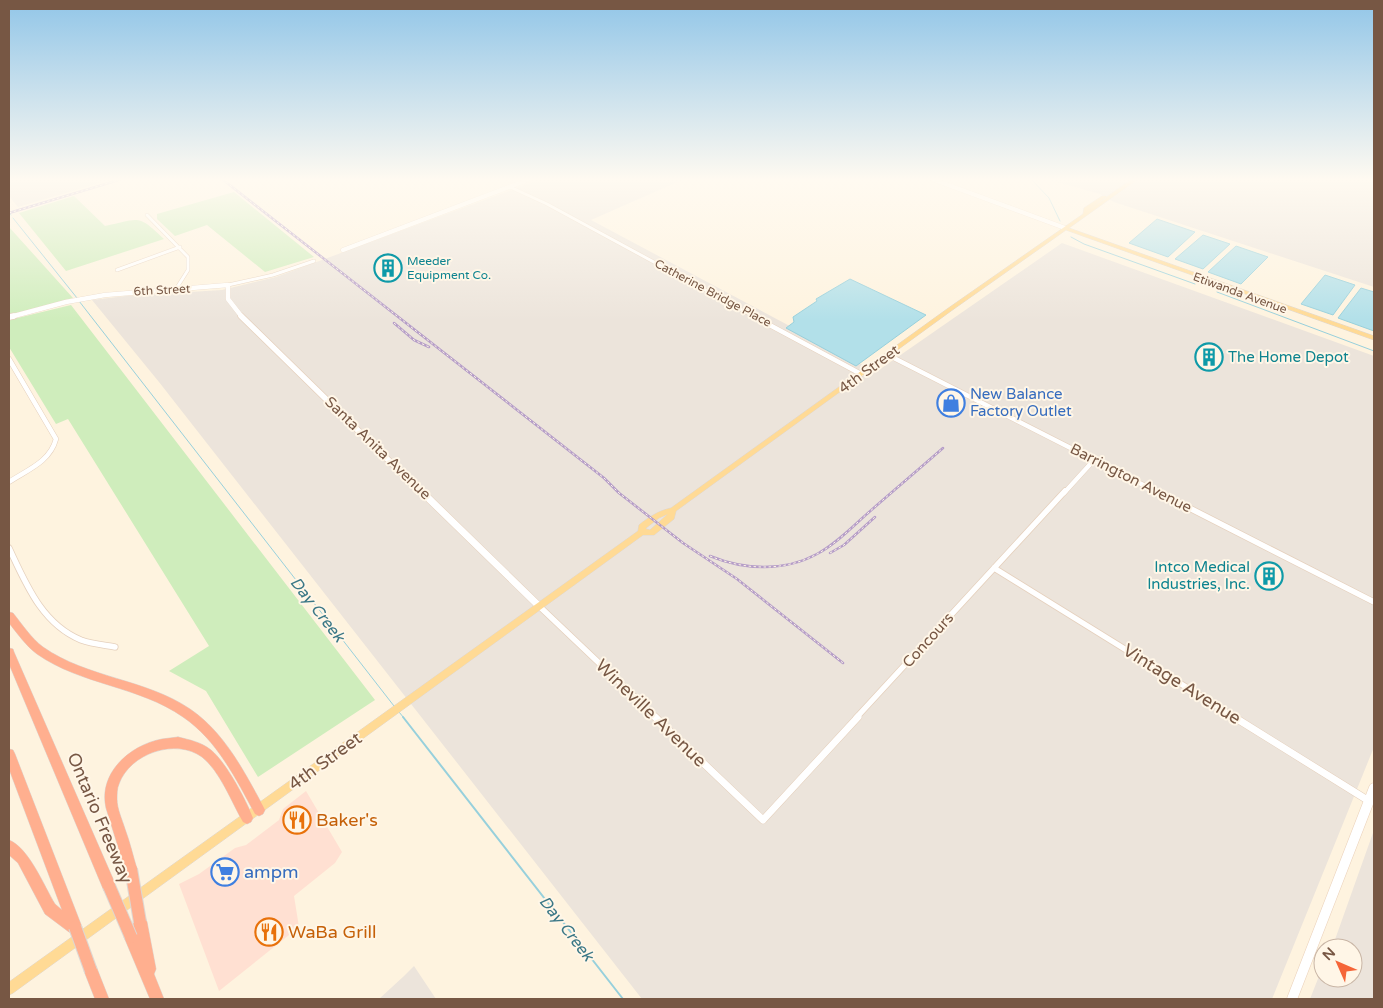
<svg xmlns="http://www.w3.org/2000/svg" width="1383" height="1008" viewBox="0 0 1383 1008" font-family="'Varela Round',sans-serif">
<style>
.commercial{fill:#ffe0d2}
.industrial{fill:#ece4db}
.green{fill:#cfedbc}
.water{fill:#b2e0e9;stroke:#97d0dc}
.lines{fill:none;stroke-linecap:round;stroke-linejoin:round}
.stream-far1{stroke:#97d0dc;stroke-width:1}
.stream{stroke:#97d0dc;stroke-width:2}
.minor-far3-casing{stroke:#e5d0bd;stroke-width:4}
.minor-far2-casing{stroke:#e5d0bd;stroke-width:5.5}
.minor-far1-casing{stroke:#e5d0bd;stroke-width:7}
.minor-casing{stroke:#e5d0bd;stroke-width:8}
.tertiary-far2-casing{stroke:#e5d0bd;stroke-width:5}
.tertiary-far1-casing{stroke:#e5d0bd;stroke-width:7}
.tertiary-casing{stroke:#e5d0bd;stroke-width:8}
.secondary-far1-casing{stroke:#ebd1b9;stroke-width:5}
.secondary-casing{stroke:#ebd1b9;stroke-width:11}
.primary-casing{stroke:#ded7d2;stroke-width:1}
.motorway-casing{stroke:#ded7d2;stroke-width:1}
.minor-far3{stroke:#fff;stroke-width:3}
.minor-far2{stroke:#fff;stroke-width:4.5}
.minor-far1{stroke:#fff;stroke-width:5.5}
.minor{stroke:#fff;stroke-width:7}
.tertiary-far2{stroke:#fff;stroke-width:4.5}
.tertiary-far1{stroke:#fff;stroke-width:5.5}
.tertiary{stroke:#fff;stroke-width:7}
.secondary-far1{stroke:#fff;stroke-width:4.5}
.secondary{stroke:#fff;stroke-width:10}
.primary{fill:#ffda95;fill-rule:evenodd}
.motorway{fill:#ffaf8f;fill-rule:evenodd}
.rail-casing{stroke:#b59dc8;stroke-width:2.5}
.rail{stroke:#fff6e7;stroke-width:1;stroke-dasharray:2.5;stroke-linecap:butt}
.motorway-bridge-casing{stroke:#ded7d2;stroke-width:14;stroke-linecap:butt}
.motorway-bridge{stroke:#ffaf8f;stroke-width:12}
.labels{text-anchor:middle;stroke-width:4;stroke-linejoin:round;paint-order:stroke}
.far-culture-label{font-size:12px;fill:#0d838f;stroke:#fff6e7;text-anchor:start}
.far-street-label{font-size:12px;fill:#775744;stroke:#fff6e7}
.culture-label{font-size:15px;fill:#0d838f;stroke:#fff6e7;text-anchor:start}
.street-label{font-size:15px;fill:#775744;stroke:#fff6e7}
.shop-label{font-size:15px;fill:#366cbe;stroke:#fff6e7;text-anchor:start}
.water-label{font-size:16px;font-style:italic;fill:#3a7786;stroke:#fff6e7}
.near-street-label{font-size:18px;fill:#775744;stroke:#fff6e7}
.near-food-label{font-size:18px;fill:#c56008;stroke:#fff6e7;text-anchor:start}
.near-shop-label{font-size:18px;fill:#366cbe;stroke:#fff6e7;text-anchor:start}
</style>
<rect width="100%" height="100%" fill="#fef3df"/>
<path class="commercial" d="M306 791 342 852 335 863 294 896 299 927 219 991 179 884 199 874 235 848 246 845 279 820 283 809Z"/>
<path class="industrial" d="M9 179H113L18 207 9 196Z
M541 179H684L591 220 876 372 1062 243 1374 356V747L1272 999H642L159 382 92 300 126 296 222 290 276 277Z
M1047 179H1374V287L1114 202 1100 194Z
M1374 830V999H1310L1323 966V978H1353V948H1332Z
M414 966 436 999H379L404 976Z"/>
<path class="green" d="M234 192 314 257 265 272 207 225 175 236 157 219V214Z
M74 196 105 226C140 219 137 213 164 239L66 271 19 213Z
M9 227 73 298 9 315Z
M71 305 375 700 258 777 206 691 169 671 209 646 68 419 56 424 9 347V320Z"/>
<path class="water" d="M1157 219 1195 232 1168 257 1129 243Z
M1203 235 1230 244 1203 269 1175 259Z
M1236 246 1268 257 1241 284 1208 272Z
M1325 275 1355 285 1333 315 1301 304Z
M850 279 926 315 856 366 786 328 794 322 793 317 817 301 816 299Z
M1361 288 1374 292V331L1338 318Z"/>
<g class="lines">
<path class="stream-far1" d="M1031 179 1049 198 1060 221
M9 212 11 215
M13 218 77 298
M1071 237 1084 244 1195 284
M1217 292 1374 351
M79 301 394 706
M399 712 404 718"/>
<path class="stream" d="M403 717 623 999"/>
<g class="minor-far3-casing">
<path id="minor-far3" d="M510 187 547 204 755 317
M147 215 188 257V270L176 289
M117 270 180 247
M228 285 273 275 314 261"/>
</g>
<g class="minor-far2-casing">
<path id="minor-far2" d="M753 316 861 374
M888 355 1159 493
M9 359 56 439C50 462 27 470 9 482
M1064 493 1094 460"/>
</g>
<g class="minor-far1-casing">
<path id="minor-far1" d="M1156 491 1374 602
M9 548C26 584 42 624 81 640 92 644 104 645 115 647
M994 568 1236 718
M539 606 657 718
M856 718 1065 491"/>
</g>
<g class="minor-casing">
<path id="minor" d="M655 717 763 820 858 717
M1234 717 1369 801"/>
</g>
<g class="tertiary-far2-casing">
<path id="tertiary-far2" d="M343 250 530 179
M10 317 66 302 105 295 228 285V299L242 317"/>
</g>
<g class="tertiary-far1-casing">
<path id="tertiary-far1" d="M241 316 422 493
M9 317 14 316"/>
</g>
<g class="tertiary-casing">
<path id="tertiary" d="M421 491 539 606"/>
</g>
<g class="secondary-far1-casing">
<path id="secondary-far1" d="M932 179 1065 228"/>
</g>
<g class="secondary-casing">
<path id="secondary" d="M1292 999 1374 788"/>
</g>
<g class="primary-casing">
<path id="primary" d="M1132 179H1138L1069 228 1374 336V340L1066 230 951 311 676 511 674 519 654 535H643L13 993 9 995V982L638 531 639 525C649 517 658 511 671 508L947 309 1083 214 1084 208 1102 196H1106V198L1088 210ZM668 514 650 530 646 529V528L659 518Z"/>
</g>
<g class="motorway-casing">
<path id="motorway" d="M9 612 13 613C22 624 31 638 43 647 87 678 146 679 190 709 224 732 244 771 263 806L265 810 263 814 259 816 255 814C236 779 217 740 183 717 139 686 81 685 37 654 26 646 17 633 9 623Z
M9 648 13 649 14 652 114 881 115 886 114 891 109 892 104 891 9 664Z
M178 737C190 740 201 742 211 750 226 762 246 800 253 818L251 822 247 824 243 822C232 803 220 771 202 757 176 738 130 753 119 784 117 788 117 794 117 799 117 809 122 819 125 829 130 842 133 856 137 869L135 873 131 875 127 873 125 869 106 808C98 773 130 745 162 739 167 738 173 738 178 737Z
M9 749 13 750 15 754 82 927 80 932 75 934 69 932 45 914 18 863 9 855V840C29 848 44 886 55 904L62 910 9 769Z
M140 915 145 917 147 922 156 969 154 974 164 999H150L124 937 126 932 131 930 135 932 133 922 135 917Z
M91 964 96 966 109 999H95L84 971 86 966Z"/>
</g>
<use href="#minor-far3" class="minor-far3"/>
<use href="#minor-far2" class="minor-far2"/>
<use href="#minor-far1" class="minor-far1"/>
<use href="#minor" class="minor"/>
<use href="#tertiary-far2" class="tertiary-far2"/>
<use href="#tertiary-far1" class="tertiary-far1"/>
<use href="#tertiary" class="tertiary"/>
<use href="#secondary-far1" class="secondary-far1"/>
<use href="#secondary" class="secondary"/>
<use href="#primary" class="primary"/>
<use href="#motorway" class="motorway"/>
<g class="rail-casing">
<path id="rail" d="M222 179 604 478 619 493 683 543 737 579 843 663
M9 213 122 179
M394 323 414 340 429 347
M830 553 844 545 875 517
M710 556C744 570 784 572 817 554 836 544 852 527 868 513 893 491 918 470 943 448"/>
</g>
<use href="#rail" class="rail"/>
<g class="motorway-bridge-casing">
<path id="motorway-bridge" d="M131 869 140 922
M109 886 131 937
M75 927 91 971"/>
</g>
<use href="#motorway-bridge" class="motorway-bridge"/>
</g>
<linearGradient id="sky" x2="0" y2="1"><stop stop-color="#92c6e8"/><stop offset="0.56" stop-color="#fffaf1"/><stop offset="1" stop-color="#fffaf1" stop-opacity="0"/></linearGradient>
<rect width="1383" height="321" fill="url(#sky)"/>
<defs>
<g id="building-ring" transform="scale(1.4375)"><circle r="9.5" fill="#fff6e7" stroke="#0f9aa8" stroke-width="1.5"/><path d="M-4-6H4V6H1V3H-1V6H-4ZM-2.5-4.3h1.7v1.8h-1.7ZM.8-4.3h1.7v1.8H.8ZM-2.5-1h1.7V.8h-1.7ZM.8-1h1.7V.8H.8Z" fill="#0f9aa8"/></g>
<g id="shop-ring" transform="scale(1.4375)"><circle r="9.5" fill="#fff6e7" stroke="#3f7fe0" stroke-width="1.5"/><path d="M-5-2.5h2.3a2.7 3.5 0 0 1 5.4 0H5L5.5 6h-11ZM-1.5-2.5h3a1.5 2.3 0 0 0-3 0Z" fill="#3f7fe0"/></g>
<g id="restaurant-ring" transform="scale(1.4375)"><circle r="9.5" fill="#fff6e7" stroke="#e8710a" stroke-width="1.5"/><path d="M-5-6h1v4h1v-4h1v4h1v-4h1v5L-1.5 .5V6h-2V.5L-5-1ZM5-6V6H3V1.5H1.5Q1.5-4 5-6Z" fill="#e8710a"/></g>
<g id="supermarket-ring" transform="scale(1.4375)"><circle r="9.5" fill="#fff6e7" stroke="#3f7fe0" stroke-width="1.5"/><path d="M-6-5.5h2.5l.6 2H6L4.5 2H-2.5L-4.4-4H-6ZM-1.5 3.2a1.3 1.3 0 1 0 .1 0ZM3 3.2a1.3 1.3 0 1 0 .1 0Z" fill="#3f7fe0"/></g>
</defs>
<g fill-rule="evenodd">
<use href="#building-ring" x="388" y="268"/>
<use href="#building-ring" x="1209" y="357"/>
<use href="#shop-ring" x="951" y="403"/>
<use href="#building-ring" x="1269" y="576"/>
<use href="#restaurant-ring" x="297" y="820"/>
<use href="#supermarket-ring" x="225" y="872"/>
<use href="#restaurant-ring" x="269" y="932"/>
</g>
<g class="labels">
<g class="far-culture-label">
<text x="407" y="265">Meeder<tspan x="407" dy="14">Equipment Co.</tspan></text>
</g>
<g class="far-street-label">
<text transform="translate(162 290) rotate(-3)" y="4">6th Street</text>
<text transform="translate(713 293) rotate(28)" y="4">Catherine Bridge Place</text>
<text transform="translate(1240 293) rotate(20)" y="4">Etiwanda Avenue</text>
</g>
<g class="culture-label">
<text x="1228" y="362">The Home Depot</text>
<text x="1250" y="572" text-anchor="end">Intco Medical<tspan x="1250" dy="17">Industries, Inc.</tspan></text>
</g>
<g class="street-label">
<text transform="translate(869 369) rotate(-36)" y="5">4th Street</text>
<text transform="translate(378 448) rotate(44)" y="5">Santa Anita Avenue</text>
<text transform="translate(1131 478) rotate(27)" y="5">Barrington Avenue</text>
<text transform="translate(928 640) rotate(-48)" y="5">Concours</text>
</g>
<g class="shop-label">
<text x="970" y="399">New Balance<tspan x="970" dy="17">Factory Outlet</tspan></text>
</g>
<g class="water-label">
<text transform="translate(318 609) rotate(52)" y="6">Day Creek</text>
<text transform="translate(567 928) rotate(52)" y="6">Day Creek</text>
</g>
<g class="near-street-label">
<text transform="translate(1182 684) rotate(32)" y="6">Vintage Avenue</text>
<text transform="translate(651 713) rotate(44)" y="6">Wineville Avenue</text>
<text transform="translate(325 761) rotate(-36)" y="6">4th Street</text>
<text transform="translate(100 818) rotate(67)" y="6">Ontario Freeway</text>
</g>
<g class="near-food-label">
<text x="316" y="826">Baker's</text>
<text x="288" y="938">WaBa Grill</text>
</g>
<g class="near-shop-label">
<text x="244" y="878">ampm</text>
</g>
</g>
<rect width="1383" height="1008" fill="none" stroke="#775744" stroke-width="20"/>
<g transform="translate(1338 963) rotate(315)"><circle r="24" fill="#fff6e7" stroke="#c9b6a6"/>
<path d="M0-4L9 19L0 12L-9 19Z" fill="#f56538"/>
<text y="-8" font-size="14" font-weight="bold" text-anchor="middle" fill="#775744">N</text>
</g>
</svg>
